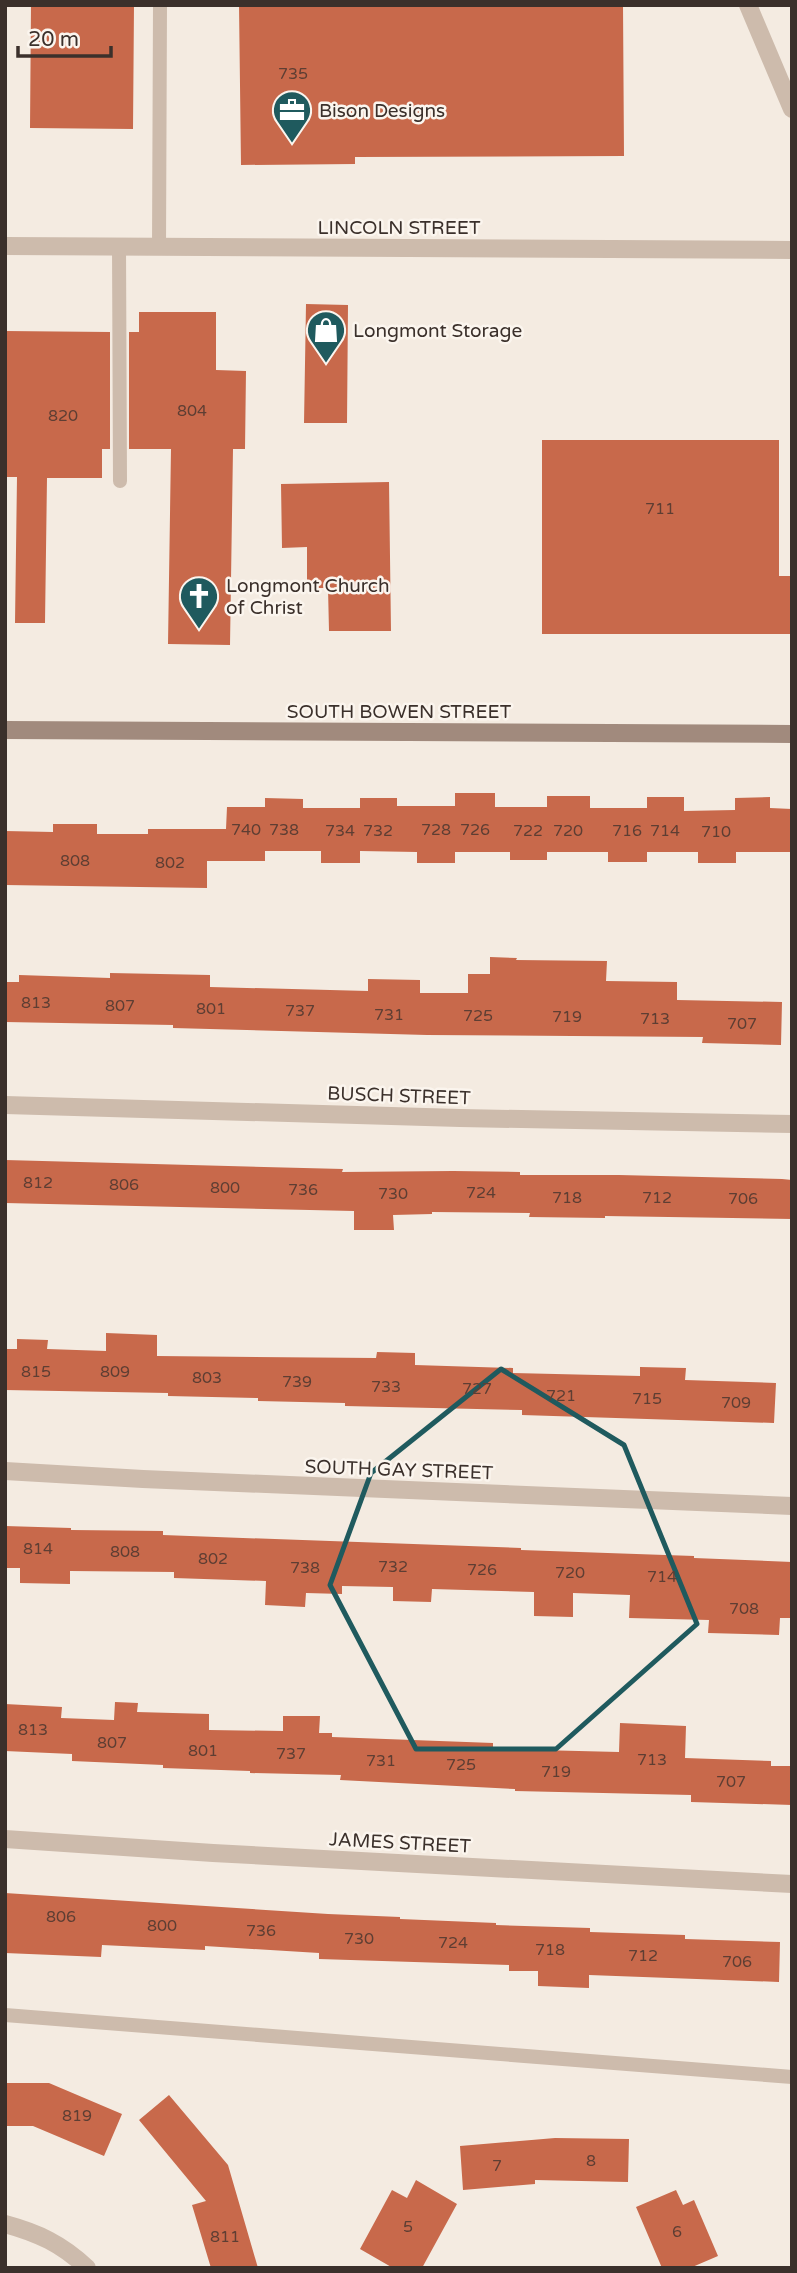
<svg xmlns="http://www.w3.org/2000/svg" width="797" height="2273" viewBox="0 0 797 2273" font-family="'Varela Round',sans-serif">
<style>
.building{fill:#c8694b}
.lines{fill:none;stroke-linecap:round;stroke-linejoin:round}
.lane{stroke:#cdbbac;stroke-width:14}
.street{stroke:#cdbbac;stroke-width:18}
.secondary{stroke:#a18a7d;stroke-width:18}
.marked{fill:none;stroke:#1f5a5e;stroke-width:5;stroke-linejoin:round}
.labels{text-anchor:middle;stroke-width:5;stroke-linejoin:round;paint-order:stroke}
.number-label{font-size:16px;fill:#5e3e33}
.poi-label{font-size:19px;fill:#3b302b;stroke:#fbf5ee;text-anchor:start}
.street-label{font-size:19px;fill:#3b302b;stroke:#fbf5ee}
</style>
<rect width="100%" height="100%" fill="#f4ebe1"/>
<path class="building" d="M31 5H134L133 129 30 128Z
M239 5H623L624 156 355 157V164L241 165Z
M306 304 348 305 347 423H304Z
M139 312H216V370L246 371 245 449H233L230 645 168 644 171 449H129V332H139Z
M5 331 110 332V449H102V478H47L45 623H15L17 477H5Z
M542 440H779V576H792V634H542Z
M389 482 391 631H329L328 588H307V547L282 548 281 484Z
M455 793H495V807H547V796H590V808H647V797H684V811L735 810V798L770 797V808L792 809V852H736V863H698V852H647V862H608V852H547V860H510V852H455V863H417V852L360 851V863H321V851H265V861H207V888L5 885V831L53 832V824H97V834H148V829H226L227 807H265V798L303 799V808H360V798H397V806H455Z
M490 957 517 958 516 960 607 961 606 981 677 982V1000L782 1002 781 1045 702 1043 703 1037 427 1035 173 1028V1025L5 1022V982H19V975L110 978V973L210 975V987L368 991V979L420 980V993H468V974H490Z
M5 1160 343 1169 342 1172 453 1171 520 1172V1175H619L782 1179 792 1180V1219L605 1216V1218L529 1217 530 1213 432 1212V1214L393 1215 394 1230H354V1211L5 1203Z
M106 1333 157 1335V1356L376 1358 377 1352 415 1353V1365L513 1368V1373L640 1376V1367L686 1368 685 1380 776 1383 774 1423 522 1415V1410L345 1406V1403L258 1401V1398L168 1396V1393L5 1390V1349H17V1339L48 1340 47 1349 106 1351Z
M5 1526 71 1528V1530L163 1531V1535L521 1548V1550L694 1556V1558L792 1562V1618H780L779 1635 708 1633 709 1620 629 1618 630 1595 573 1593V1617L534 1616V1592L432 1589 431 1602 393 1601V1587L342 1586V1594L306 1593 305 1607 265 1605 266 1581 174 1578V1572L70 1571V1584L20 1583V1568H5Z
M115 1702 138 1703 137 1712 209 1714V1730L283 1731V1716H320L319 1733H332V1737L493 1743V1749L619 1752 620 1723 686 1726 685 1758 771 1761V1766H792V1805L691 1802V1795L515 1791V1789L340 1780 341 1775 250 1773V1771L163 1768V1765L72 1761V1754L5 1751V1704L62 1707 61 1718 114 1720Z
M5 1893 328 1914 400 1917V1919L496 1923V1925L590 1928V1932L685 1935V1939L780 1942 779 1982 589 1975V1988L538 1986V1971H509V1965L319 1959V1953L205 1946V1950L102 1945 101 1957 5 1953Z
M5 2083H49L122 2114 104 2156 33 2126H5Z
M169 2095 228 2165 258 2268H211L192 2205 206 2201 139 2120Z
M555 2138 629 2139 628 2182 535 2180V2184L463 2190 460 2146Z
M416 2180 457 2204 422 2268H393L360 2249 392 2190 407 2198Z
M676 2190 683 2205 694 2200 718 2256 690 2268H662L636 2207Z"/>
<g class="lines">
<path class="lane" d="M119 245 120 481
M159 247 160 5
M5 2015 792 2077"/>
<path class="street" d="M748 5 792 109
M5 246 792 250
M5 1105 460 1118 792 1124
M5 1471 143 1479 792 1506
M5 1839 213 1853 792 1884
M5 2224C38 2233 62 2244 87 2268"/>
<path class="secondary" d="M5 730 792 734"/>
</g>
<path class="marked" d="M501 1369 624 1445 697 1624 556 1749H416L330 1585 371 1473Z"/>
<defs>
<g id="office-pin" transform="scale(2.0125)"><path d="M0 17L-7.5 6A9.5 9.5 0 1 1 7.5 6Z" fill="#1f5a5e" stroke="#fbf5ee"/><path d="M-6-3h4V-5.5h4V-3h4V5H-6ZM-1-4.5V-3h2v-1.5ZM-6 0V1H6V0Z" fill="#fff"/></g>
<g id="shop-pin" transform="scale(2.0125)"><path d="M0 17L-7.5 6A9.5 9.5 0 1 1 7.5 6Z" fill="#1f5a5e" stroke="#fbf5ee"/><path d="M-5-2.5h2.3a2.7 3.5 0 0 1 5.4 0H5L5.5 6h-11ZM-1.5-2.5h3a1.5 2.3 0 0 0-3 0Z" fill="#fff"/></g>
<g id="church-pin" transform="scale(2.0125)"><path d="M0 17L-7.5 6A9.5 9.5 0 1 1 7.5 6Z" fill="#1f5a5e" stroke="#fbf5ee"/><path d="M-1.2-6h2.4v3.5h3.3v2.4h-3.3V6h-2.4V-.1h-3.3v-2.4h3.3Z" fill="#fff"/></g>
</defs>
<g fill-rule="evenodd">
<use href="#office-pin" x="292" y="110"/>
<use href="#shop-pin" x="326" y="330"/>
<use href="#church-pin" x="199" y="596"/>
</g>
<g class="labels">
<g class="number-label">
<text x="293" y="79">735</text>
<text x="192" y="416">804</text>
<text x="63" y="421">820</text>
<text x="660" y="514">711</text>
<text x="246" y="835">740</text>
<text x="284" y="835">738</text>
<text x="436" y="835">728</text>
<text x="475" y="835">726</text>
<text x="340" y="836">734</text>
<text x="378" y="836">732</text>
<text x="528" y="836">722</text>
<text x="568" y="836">720</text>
<text x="627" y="836">716</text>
<text x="665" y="836">714</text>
<text x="716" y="837">710</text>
<text x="75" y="866">808</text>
<text x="170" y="868">802</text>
<text x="36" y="1008">813</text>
<text x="120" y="1011">807</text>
<text x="211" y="1014">801</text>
<text x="300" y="1016">737</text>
<text x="389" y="1020">731</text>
<text x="478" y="1021">725</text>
<text x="567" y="1022">719</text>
<text x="655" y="1024">713</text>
<text x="742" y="1029">707</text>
<text x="38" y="1188">812</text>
<text x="124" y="1190">806</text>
<text x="225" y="1193">800</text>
<text x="303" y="1195">736</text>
<text x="481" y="1198">724</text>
<text x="393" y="1199">730</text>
<text x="567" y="1203">718</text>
<text x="657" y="1203">712</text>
<text x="743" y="1204">706</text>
<text x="36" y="1377">815</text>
<text x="115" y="1377">809</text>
<text x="207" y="1383">803</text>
<text x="297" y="1387">739</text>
<text x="386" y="1392">733</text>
<text x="477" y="1394">727</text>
<text x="561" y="1401">721</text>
<text x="647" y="1404">715</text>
<text x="736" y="1408">709</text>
<text x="38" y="1554">814</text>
<text x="125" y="1557">808</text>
<text x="213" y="1564">802</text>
<text x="393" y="1572">732</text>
<text x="305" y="1573">738</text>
<text x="482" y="1575">726</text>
<text x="570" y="1578">720</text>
<text x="662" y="1582">714</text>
<text x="744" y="1614">708</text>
<text x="33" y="1735">813</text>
<text x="112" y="1748">807</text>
<text x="203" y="1756">801</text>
<text x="291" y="1759">737</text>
<text x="652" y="1765">713</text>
<text x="381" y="1766">731</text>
<text x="461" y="1770">725</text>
<text x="556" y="1777">719</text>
<text x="731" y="1787">707</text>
<text x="61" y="1922">806</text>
<text x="162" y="1931">800</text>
<text x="261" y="1936">736</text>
<text x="359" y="1944">730</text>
<text x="453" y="1948">724</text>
<text x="550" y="1955">718</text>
<text x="643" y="1961">712</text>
<text x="737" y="1967">706</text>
<text x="77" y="2121">819</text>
<text x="591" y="2166">8</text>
<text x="497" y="2171">7</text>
<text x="408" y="2232">5</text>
<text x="677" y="2237">6</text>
<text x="225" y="2242">811</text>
</g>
<g class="poi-label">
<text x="319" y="117">Bison Designs</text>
<text x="353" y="337">Longmont Storage</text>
<text x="226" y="592">Longmont Church<tspan x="226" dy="22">of Christ</tspan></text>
</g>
<g class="street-label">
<text x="399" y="234">LINCOLN STREET</text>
<text x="399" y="718">SOUTH BOWEN STREET</text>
<text transform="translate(399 1095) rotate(2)" y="7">BUSCH STREET</text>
<text transform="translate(399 1469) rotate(2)" y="7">SOUTH GAY STREET</text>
<text transform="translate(400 1842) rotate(3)" y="7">JAMES STREET</text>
</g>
</g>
<rect width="797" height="2273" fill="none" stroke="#3b302b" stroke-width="14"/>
<path d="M18 46v10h93v-10" fill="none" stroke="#3b302b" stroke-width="3.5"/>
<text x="28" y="46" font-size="21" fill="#3b302b" stroke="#fbf5ee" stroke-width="5" paint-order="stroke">20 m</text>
</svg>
